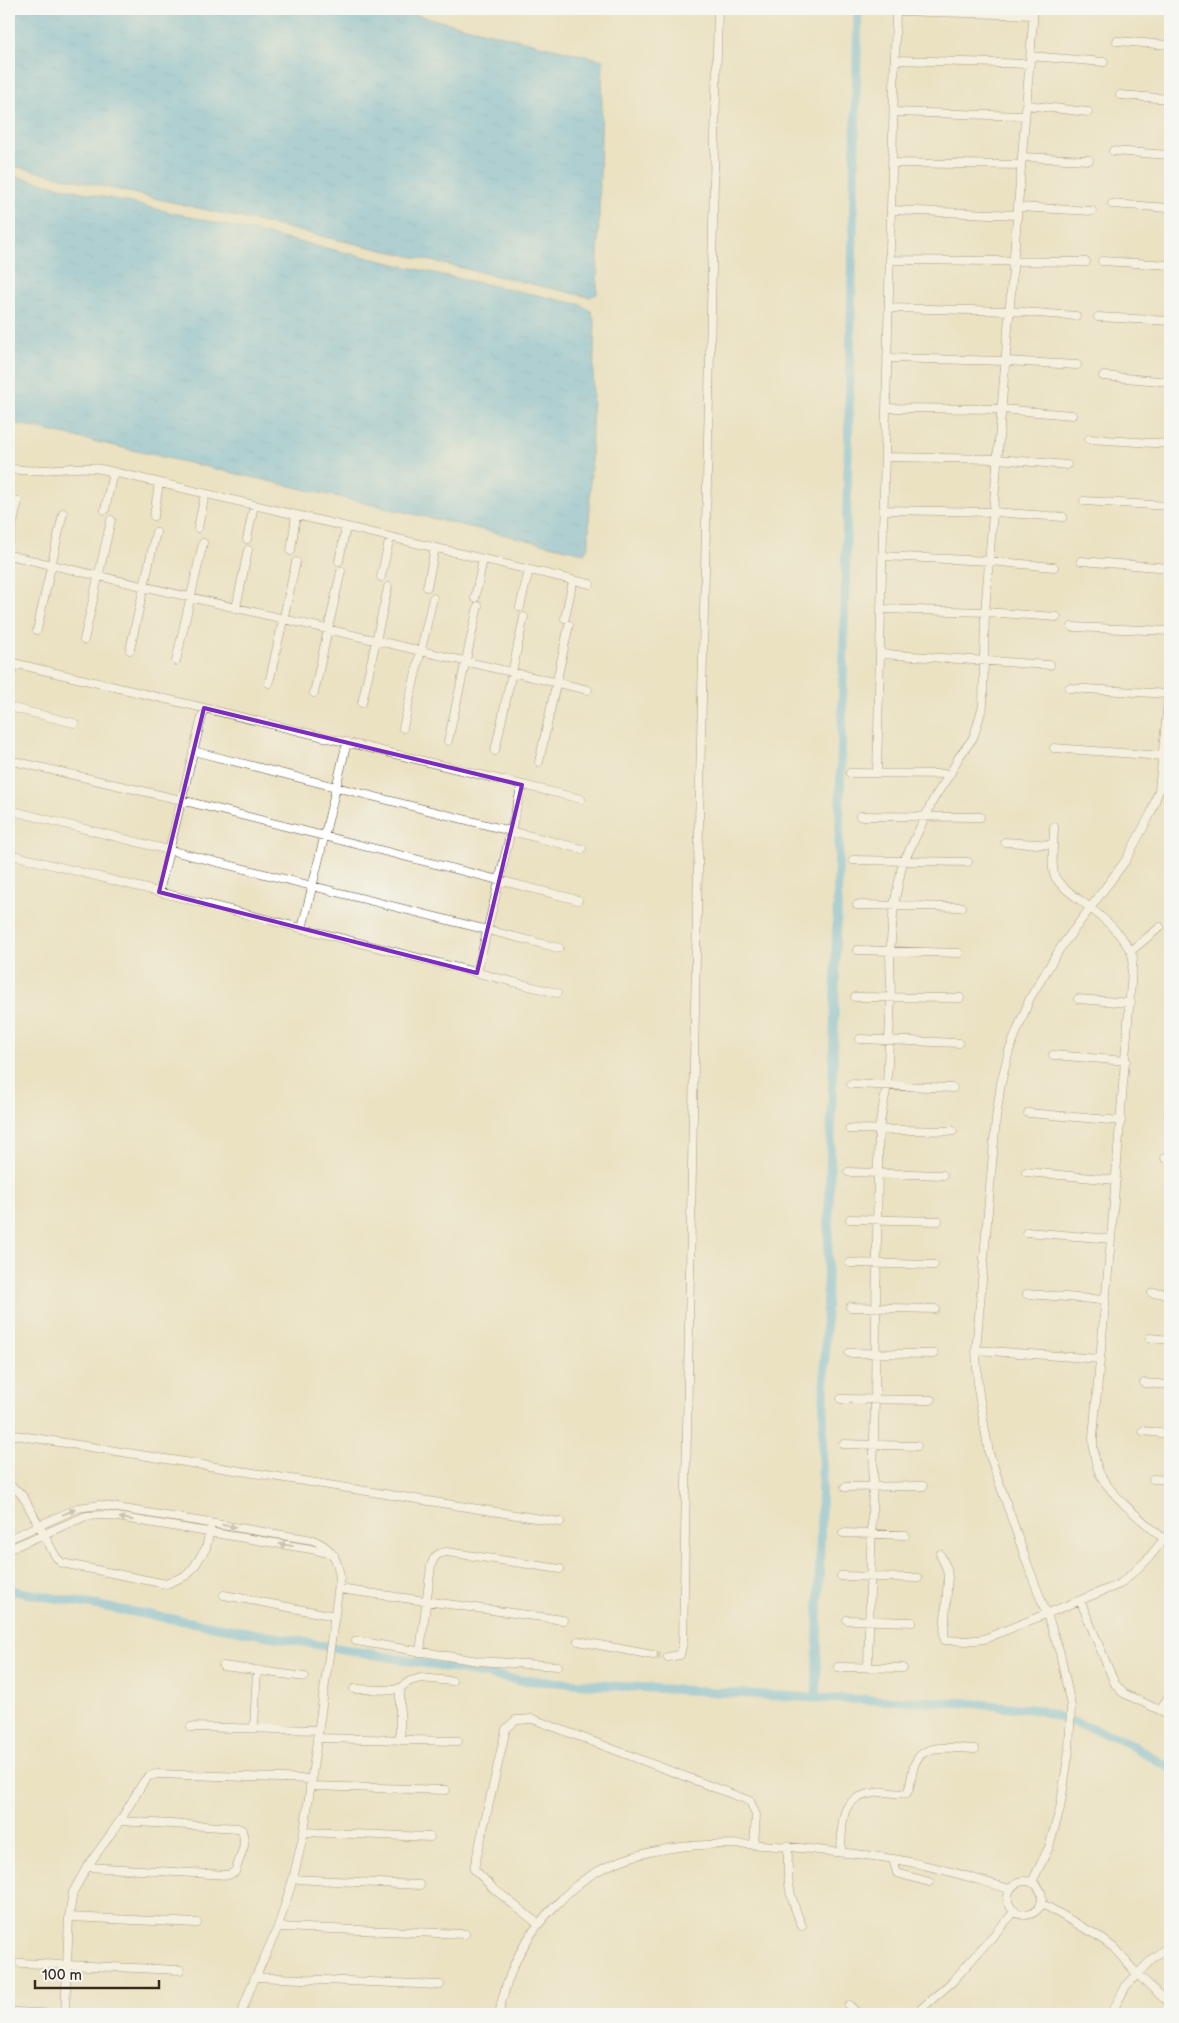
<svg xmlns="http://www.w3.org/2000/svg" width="1179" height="2023" viewBox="0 0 1179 2023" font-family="'Balsamiq Sans',sans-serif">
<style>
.water{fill:url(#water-ripples);stroke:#507280}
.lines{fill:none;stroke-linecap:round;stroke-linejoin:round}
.canal{stroke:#66b9e2;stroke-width:9}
.minor-tunnel{stroke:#c8bda1;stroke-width:8;stroke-dasharray:8 4;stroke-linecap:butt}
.minor-casing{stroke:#554637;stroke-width:9}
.minor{stroke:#fff;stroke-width:8}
.oneway{fill:#a79f9a}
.marked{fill:none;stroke:#7b2cbf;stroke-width:4;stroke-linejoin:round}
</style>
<defs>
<pattern id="water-ripples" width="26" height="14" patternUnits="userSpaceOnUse" patternTransform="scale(1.25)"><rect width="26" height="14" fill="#66b9e2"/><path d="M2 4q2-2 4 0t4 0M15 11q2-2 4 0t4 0" fill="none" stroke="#5597b7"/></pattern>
</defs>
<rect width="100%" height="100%" fill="#f6f6f2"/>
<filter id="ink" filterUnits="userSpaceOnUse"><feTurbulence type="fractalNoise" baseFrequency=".02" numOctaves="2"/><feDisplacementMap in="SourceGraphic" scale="10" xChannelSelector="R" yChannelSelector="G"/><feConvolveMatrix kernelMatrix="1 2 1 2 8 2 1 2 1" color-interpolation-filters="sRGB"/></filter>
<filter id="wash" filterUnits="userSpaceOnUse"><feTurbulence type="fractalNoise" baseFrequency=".0096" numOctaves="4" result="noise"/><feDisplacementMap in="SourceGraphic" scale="20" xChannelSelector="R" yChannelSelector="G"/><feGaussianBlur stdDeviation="1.12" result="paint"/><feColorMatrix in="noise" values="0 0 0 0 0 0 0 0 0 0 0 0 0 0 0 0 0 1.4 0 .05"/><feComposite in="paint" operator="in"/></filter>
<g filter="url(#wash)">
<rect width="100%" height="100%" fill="#ebe2c2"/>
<path class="water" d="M9 9H391L603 60 597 294 589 297 9 165Z
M9 175 443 275 579 304 591 311 595 320 589 533V545L584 553 9 422Z"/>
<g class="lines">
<path class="canal" d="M9 1590 518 1680 816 1698 968 1703 1039 1710 1119 1738 1170 1768
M816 1698 842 728 858 9"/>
</g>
</g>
<g filter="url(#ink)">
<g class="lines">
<path class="minor-tunnel" d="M653 1655 668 1657"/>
<g class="minor-casing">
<path id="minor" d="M1081 9 1102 10
M896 11 1033 15
M1117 41 1170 45
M1030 56 1104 62
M895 60 1030 64
M1120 95 1170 99
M1026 105 1088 112
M894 112 1025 116
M1113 151 1170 155
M1022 157 1089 160
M892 163 1021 165
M1112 204 1170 208
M1018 207 1092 211
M891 210 1017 215
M890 260 1086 262
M1102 261 1170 265
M889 308 1010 311 1076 316
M1098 317 1170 321
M887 358 1006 361 1077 365
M1103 376 1170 382
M886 408 1002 409 1072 415
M1089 439 1170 444
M885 457 998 459 1067 465
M9 468C39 475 70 464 101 469L590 584
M1084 501 1170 506
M105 510 113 472
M883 510 994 512 1063 517
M154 516 159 483
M198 528 205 494
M247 539 254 505
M9 541 18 501
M291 551 296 515
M9 555 588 690
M882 556 990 561 1054 567
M339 561 346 527
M1081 561 1170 568
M381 577 390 537
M427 587 435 548
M475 598 483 559
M520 607 529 570
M236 608 248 550
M881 609 985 612 1057 617
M565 618 573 580
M1072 627 1170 631
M37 630 63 513
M84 640 111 520
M130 650 156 532
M880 654 1050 665
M176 661 203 543
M9 662 204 708 581 799
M9 682 14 664
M269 683 296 562
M1069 688 1169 694
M314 693 341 571
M362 703 388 587
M9 707 74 723
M403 728 433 598
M448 741 478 606
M1054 748 1162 756
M193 751 582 849
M495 751 524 617
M9 760 181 800 578 900
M539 762 569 625
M850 773 950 774
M877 773 896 9
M9 810 559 948
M860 816 980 817
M1054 827C1054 840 1050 866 1055 877 1061 887 1072 894 1081 901 1100 915 1124 934 1133 957L1111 1239 1093 1437C1093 1449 1094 1460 1099 1472 1110 1496 1149 1526 1170 1544
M1005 842 1053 845
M9 854 557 993
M853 860 968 862
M159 892 204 708
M857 905 962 907
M302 929 347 742
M857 950 959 953
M1131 951 1160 927
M477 973 522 785
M855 997 960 998
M1078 999 1131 1003
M860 1039 959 1043
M1053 1055 1126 1061
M1169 1067 1170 1068
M851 1084 953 1088
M1028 1113 1121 1121
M1169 1113H1170
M849 1129 953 1131
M1165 1158H1170
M848 1172 943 1175
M1026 1172 1116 1180
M850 1219 938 1221
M1027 1232 1111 1239
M850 1263 934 1265
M1152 1293H1170
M1027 1294 1105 1300
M850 1307 935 1309
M1150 1338 1170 1340
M976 1350 1100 1359
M849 1353 934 1354
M1144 1383 1170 1385
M841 1399 931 1400
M1143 1431 1170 1434
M9 1434 560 1522
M843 1444 917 1446
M1153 1479 1170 1480
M9 1485 19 1492 24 1498 56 1557 62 1563 166 1584 187 1575 194 1567 206 1548 210 1530
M845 1487 923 1486
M843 1533 905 1535
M9 1539 78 1508 99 1505 313 1540C331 1547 338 1559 340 1578L304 1832 293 1879 278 1927 251 1987 241 2014
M9 1549 86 1516 105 1515 311 1549 334 1555
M940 1554 947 1569 948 1577 944 1634 945 1640 966 1641 984 1639 1120 1584 1147 1560 1164 1539
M841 1576 918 1578
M339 1589 563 1620
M224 1595 335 1616
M1080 1600 1115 1684 1123 1693 1170 1715
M847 1620 912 1622
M356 1641 478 1661 558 1666
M578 1641 653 1655
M420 1652 431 1566C434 1556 437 1553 447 1552L560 1569
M668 1657 680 1655 683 1642 696 955 718 9
M223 1666 305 1677
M838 1667 903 1668
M868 1668 875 1399 878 1163 879 1128 887 1085 891 998 890 952 894 905 903 861 908 853 934 798 950 774 959 757 973 738 976 729 983 705 985 612 1034 9
M400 1688V1740
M354 1689 393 1690 400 1688 410 1681 421 1678 452 1681
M1160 1709 1170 1695
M191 1727 319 1730
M254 1728 257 1670
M317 1738 458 1741
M310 1786 446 1790
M304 1832 430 1837
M788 1846C787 1880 788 1894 802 1926
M841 1852C843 1816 838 1795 883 1792 891 1792 899 1795 907 1793 912 1784 911 1773 915 1763 924 1741 956 1749 975 1749
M893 1859 897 1873 929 1882
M87 1867 228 1875 235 1872 244 1846V1839L242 1830 238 1828 120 1821
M293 1879 420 1885
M1008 1898a17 17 0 1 1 34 0a17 17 0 1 1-34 0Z
M1032 1882 1049 1847 1060 1809 1069 1750 1071 1706 1060 1653 1050 1623 1027 1563 989 1453 978 1389 976 1350 996 1118 1001 1083 1009 1051 1030 998 1061 947 1126 860 1151 813 1159 790 1170 681
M1041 1903 1098 1936 1113 1947 1137 1974 1170 2004
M69 1917 197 1923
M537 1923 494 1889 474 1869 506 1729 516 1720 533 1719 750 1801 756 1815 754 1845
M278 1927 465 1934
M20 1963 180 1970
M255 1977 440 1985
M849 2005 858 2014
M9 2013 16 2012 61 2014
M65 2014 69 1917 73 1892 87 1867 120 1821 144 1781 149 1776 157 1774 312 1779
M499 2014C507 1972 524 1936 555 1906 562 1899 569 1891 577 1885 639 1835 751 1841 826 1851 858 1854 891 1857 923 1865 952 1871 981 1881 1010 1889
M915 2014 952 1982 1015 1911
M1111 2014 1126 1986 1153 1958 1170 1945"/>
</g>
<use href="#minor" class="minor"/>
</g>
<defs><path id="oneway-solid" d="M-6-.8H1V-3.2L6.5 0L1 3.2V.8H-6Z" transform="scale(1.25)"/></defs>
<g class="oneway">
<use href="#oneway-solid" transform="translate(69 1512) rotate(-23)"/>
<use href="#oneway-solid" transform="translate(126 1519) rotate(-170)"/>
<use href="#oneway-solid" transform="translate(229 1526) rotate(9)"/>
<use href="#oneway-solid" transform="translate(286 1545) rotate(-171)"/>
</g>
</g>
<path d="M0 0H1179V2023H0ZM204 708 522 785 477 973 159 892Z" fill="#ebe2c2" fill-opacity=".55" fill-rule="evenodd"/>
<path class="marked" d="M204 708 522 785 477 973 159 892Z"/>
<rect width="1179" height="2023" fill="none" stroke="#f6f6f2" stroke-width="30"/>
<path d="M35 1980v8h124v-8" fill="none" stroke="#3b2a1e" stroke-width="2.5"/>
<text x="42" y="1980" font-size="15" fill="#3b2a1e" stroke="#f6f6f2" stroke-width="4" paint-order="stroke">100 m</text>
</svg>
